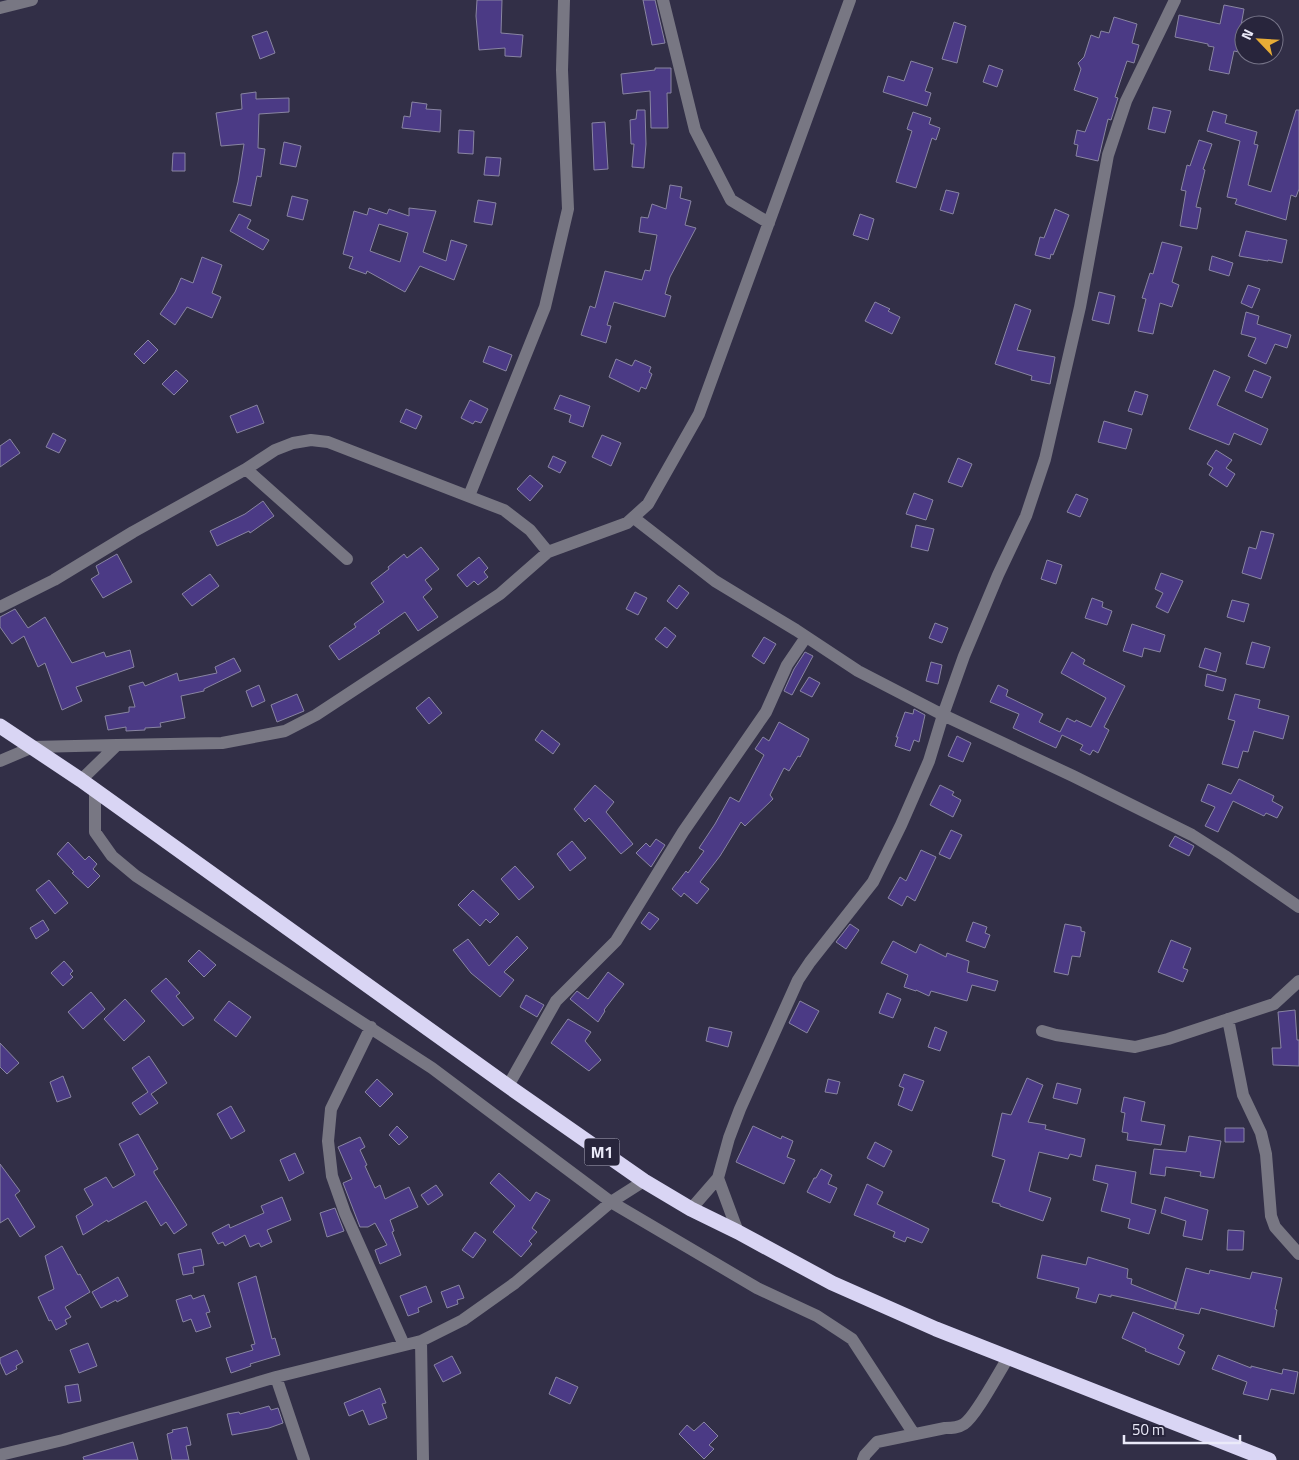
<svg xmlns="http://www.w3.org/2000/svg" width="1299" height="1460" viewBox="0 0 1299 1460" font-family="'Titillium Web',sans-serif">
<style>
.building{fill:#4b3a85;stroke:#8985a2;fill-rule:evenodd}
.lines{fill:none;stroke-linecap:round;stroke-linejoin:round}
.minor{stroke:#787783;stroke-width:12}
.highway{stroke:#d9d5f4;stroke-width:15}
.labels{text-anchor:middle;stroke-width:4;stroke-linejoin:round;paint-order:stroke}
.shield{fill:#28253c;stroke:#b0afc0;stroke-width:1}
.shield-label{font-size:16px;font-weight:bold;fill:#ebeaf9}
</style>
<rect width="100%" height="100%" fill="#322f47"/>
<path class="building" d="M477 0H502L501 33 523 35 521 57 505 56V48L479 50 476 16Z
M643 0H655L665 43 652 45Z
M1224 5 1244 9 1240 31 1244 32V53L1234 51 1229 74 1209 70 1214 47 1208 46V44L1175 37 1179 15 1220 24Z
M1114 17 1137 24 1132 43 1139 45 1134 63 1127 61 1115 97 1118 98 1111 120 1108 119 1098 161 1076 156 1078 145 1074 144 1077 130 1085 132 1098 98 1074 90 1081 69 1078 63 1084 57 1091 35 1099 38 1101 31 1109 33Z
M954 22 966 26 957 63 942 59Z
M267 31 275 53 260 59 252 36Z
M911 61 933 68 925 91 931 93 927 106 883 92 888 76 904 81Z
M989 65 1003 70 997 87 983 82Z
M655 68H671V93H667L668 128H651L650 91 623 94 621 74 655 70Z
M256 92V99L289 98V112L259 114 258 148 265 149 261 177 257 176 251 206 233 202 238 182 244 144 221 146 216 113 242 109 241 94Z
M412 102 427 104 426 109 441 110 440 132 402 128 404 116 410 117Z
M1153 107 1171 111 1165 133 1148 129Z
M637 110H645L646 144 644 168 632 167 634 144H631L630 120 636 119Z
M1296 110H1299V189L1296 197 1291 195 1286 220 1235 204 1237 199 1227 197 1240 141 1207 131 1213 111 1227 115 1225 123 1257 132 1254 144 1258 145 1248 185 1271 192Z
M913 112 931 118 929 124 940 128 936 140 932 138 916 188 896 182 912 131 907 129Z
M605 122 608 169 594 170 592 123Z
M459 130 474 131 473 154 458 153Z
M1199 140 1212 144 1203 169 1205 170 1196 207 1201 208 1197 229 1180 226 1186 191 1181 190 1187 165 1190 166Z
M284 142 301 146 296 167 280 164Z
M173 153H185V171H172Z
M486 157 501 158 499 176 484 175Z
M670 185 682 187 680 198 691 201 685 225 696 228 670 277 665 294 671 296 665 317 614 302 607 325 611 326 606 343 581 335 590 306 595 308 605 271 642 280 645 270 650 271 657 235 639 232 641 217 648 218 652 204 666 209Z
M946 190 959 193 953 214 940 210Z
M292 196 308 200 303 220 287 216Z
M478 200 496 203 492 225 474 222Z
M369 208 387 214 389 209 409 216V208L436 211 423 252 446 261 451 240 467 245 454 280 420 266 405 292 367 271 366 274 349 268 353 257 343 254 354 211 367 215ZM379 224 408 233 400 262 370 251Z
M1055 209 1069 215 1053 255 1051 254 1050 259 1035 255 1040 237 1044 238Z
M239 214 251 220 247 228 269 240 263 250 230 231Z
M860 214 874 219 868 240 853 235Z
M1246 231 1287 240 1282 263 1268 260V261L1239 256Z
M1162 242 1182 247 1172 282 1179 285 1172 307 1160 303 1153 334 1138 331 1146 299 1142 298 1150 273 1153 274Z
M1212 256 1233 263 1229 276 1209 270Z
M202 257 222 265 212 293 221 297 212 318 187 307 175 325 160 314 175 292 181 278 193 283Z
M1248 285 1260 289 1252 308 1241 303Z
M1099 292 1115 296 1109 324 1092 320Z
M875 302 890 309 888 311 900 317 892 334 865 321Z
M1015 304 1031 310 1017 350 1055 357 1050 384 1031 380 1032 376 995 364Z
M1246 312 1259 316 1257 324 1291 335 1287 348 1275 344 1266 364 1248 356 1256 338 1241 334Z
M148 340 158 350 144 364 134 354Z
M489 346 512 355 506 371 483 362Z
M616 359 632 366 635 360 651 367 649 372 652 374 646 389 641 387 639 392 609 377Z
M176 370 188 381 174 395 162 384Z
M1214 370 1230 377 1217 405 1268 429 1261 445 1234 433 1229 445 1189 429Z
M1254 370 1271 377 1262 398 1245 391Z
M1135 391 1148 395 1142 415 1128 411Z
M560 395 590 406 583 427 569 422 571 415 554 409Z
M470 400 488 409 481 423 475 421 473 424 461 418Z
M257 405 264 423 237 433 230 416Z
M406 409 422 416 416 429 400 422Z
M1104 421 1132 429 1126 449 1098 442Z
M53 433 66 440 59 453 46 447Z
M602 435 621 443 611 466 592 457Z
M10 439 20 453 0 467V446Z
M1216 450 1232 460 1226 468 1235 474 1227 487 1209 475 1213 468 1207 464Z
M553 456 566 462 560 473 548 467Z
M958 458 972 464 962 487 948 482Z
M530 475 543 486 530 501 517 489Z
M914 493 933 500 926 520 906 514Z
M1076 494 1088 499 1080 517 1067 512Z
M263 501 274 516 250 533 249 531 217 546 210 531 245 514Z
M916 525 934 529 928 551 911 547Z
M1261 531 1274 534 1261 579 1242 573 1249 547 1256 549Z
M421 547 439 569 425 580 432 589 423 597 438 617 418 631 405 612 378 631 380 633 339 660 329 646 356 627 354 624 384 602 371 583 389 569 388 567 404 554 407 558Z
M117 554 132 582 103 598 91 579 99 574 96 566Z
M479 557 488 568 484 572 488 577 478 585 474 581 467 587 457 575Z
M1047 560 1062 565 1056 584 1041 579Z
M1161 573 1183 581 1168 613 1156 607 1163 593 1155 589Z
M210 574 219 586 192 606 182 594Z
M679 585 689 593 677 609 667 601Z
M635 592 647 598 638 615 626 609Z
M1092 598 1103 602 1102 607 1112 611 1107 625 1085 618Z
M1232 600 1249 604 1244 622 1227 617Z
M15 609 28 628 45 617 72 663 104 652 106 657 130 650 134 667 76 687 82 701 62 710 45 663 38 667 24 636 12 644 0 627V617Z
M935 623 948 628 942 643 929 638Z
M1132 624 1165 635 1160 652 1144 648 1142 657 1123 651Z
M665 627 676 636 667 648 655 639Z
M764 637 776 644 764 664 752 656Z
M1252 642 1270 647 1264 668 1246 664Z
M1205 648 1221 653 1216 672 1199 667Z
M805 652 813 656 792 695 784 691 794 669Z
M1072 652 1085 660 1083 664 1125 686 1104 727 1109 730 1098 753 1093 750 1090 755 1080 750 1083 745 1062 735 1056 748 1013 728 1019 714 990 702 998 685 1008 690 1006 696 1043 714 1039 722 1060 732 1067 718 1075 722 1076 720 1091 727 1106 698 1061 673Z
M234 658 241 671 204 689V691L181 696 185 718 160 723 161 727 145 728V730L126 731V727L108 730 105 716 129 712V707H135L129 686 143 682 145 686 177 673 179 681 217 673 215 667Z
M931 662 942 665 938 684 926 681Z
M1207 674 1226 679 1223 691 1205 686Z
M809 677 820 683 812 697 800 691Z
M259 685 265 701 252 707 246 691Z
M297 694 304 711 277 722 271 705Z
M1235 694 1260 700 1258 708 1289 716 1283 739 1254 731 1248 752 1243 751 1238 768 1222 764 1235 721 1228 719Z
M429 697 442 713 429 724 416 708Z
M914 709 925 715 919 742 914 740 910 751 895 746 898 737H896L905 712 913 714Z
M779 722 809 739 800 757 798 756 789 771 784 768 770 795 773 799 745 826 741 822 720 856 700 882 709 889 697 904 684 893 681 897 672 889 686 871 688 873 704 851 699 848 715 824 730 797 739 802 764 755 755 749 763 737 769 741Z
M542 730 560 744 553 754 535 740Z
M957 736 971 743 963 762 948 756Z
M1239 779 1274 796 1272 801 1283 807 1277 818 1266 813 1264 816 1233 801 1218 832 1205 826 1215 807 1201 801 1208 784 1231 794Z
M595 785 614 802 606 812 633 844 621 854 589 818 585 822 574 809Z
M940 785 954 792 952 795 961 800 953 817 930 805Z
M951 830 962 835 950 859 939 854Z
M1175 836 1194 846 1189 856 1169 846Z
M656 839 665 845 651 867 636 853 646 843 650 847Z
M572 841 586 858 570 871 557 854Z
M68 842 85 860 89 856 97 864 93 869 100 876 88 888 72 873 74 872 57 854Z
M921 850 936 857 915 901 907 896 902 906 888 898 900 877 906 881Z
M515 866 534 887 519 900 501 879Z
M49 880 68 903 55 914 36 890Z
M473 890 499 914 490 923 486 919 480 926 458 905Z
M649 912 659 919 650 930 641 923Z
M43 920 49 930 36 939 30 928Z
M973 922 987 927 985 933 990 935 985 948 966 941Z
M850 924 859 930 846 949 836 942Z
M1065 924 1081 927V931L1085 932 1080 957 1072 956 1068 975 1054 972Z
M517 936 528 948 504 972 514 980 500 997 471 973 453 950 468 939 489 966Z
M1171 940 1191 948 1183 968 1188 970 1183 982 1158 972Z
M893 941 916 953 920 944 946 957 947 953 969 961 967 972 998 981 995 991 972 985 967 1001 931 991 929 996 916 990V991L904 987 908 975 881 963Z
M199 950 216 965 204 977 188 961Z
M64 961 73 971 70 974 73 977 63 986 51 973Z
M608 972 624 984 604 1010 605 1011 598 1022 570 999 577 991 588 999Z
M166 978 180 993 176 996 194 1018 183 1026 151 991Z
M91 992 105 1009 83 1029 68 1012Z
M887 993 901 999 893 1018 879 1013Z
M526 995 544 1005 537 1017 520 1007Z
M125 999 145 1021 124 1041 104 1019Z
M229 1001 251 1017 236 1037 214 1020Z
M800 1001 819 1011 807 1033 789 1023Z
M1295 1010 1297 1040H1299V1066L1273 1065 1272 1048H1281L1278 1012Z
M568 1019 591 1032 585 1041 601 1060 589 1071 551 1043Z
M709 1027 732 1032 728 1047 706 1041Z
M935 1027 947 1032 940 1051 928 1047Z
M0 1043 19 1063 7 1074 0 1067Z
M149 1056 167 1083 151 1094 158 1103 140 1115 132 1103 148 1092 132 1068Z
M904 1074 924 1081 912 1111 898 1105 904 1088 899 1086Z
M63 1076 71 1097 57 1102 50 1082Z
M1027 1078 1043 1085 1028 1122 1046 1125 1045 1129 1085 1139 1081 1157 1070 1154 1068 1159 1039 1152 1029 1191 1051 1198 1043 1221 1000 1206V1204L992 1202 1005 1160 992 1156 1002 1113 1011 1115Z
M377 1079 393 1094 380 1107 365 1092Z
M828 1079 840 1082 837 1094 825 1092Z
M1057 1083 1081 1089 1077 1104 1053 1098Z
M1124 1097 1145 1102 1141 1121 1165 1125 1161 1145 1127 1140 1128 1133 1122 1132 1125 1113 1121 1112Z
M231 1106 245 1131 231 1139 217 1114Z
M397 1126 408 1137 399 1145 389 1135Z
M753 1126 781 1139 782 1136 793 1141 787 1157 795 1160 784 1184 736 1162Z
M1225 1128H1244V1142H1225Z
M138 1134 158 1169 154 1171V1173L187 1225 174 1234 166 1222 161 1226 146 1201 108 1222 107 1220 83 1235 76 1216 93 1205 84 1189 106 1177 113 1188 135 1175 119 1144Z
M1189 1136 1221 1141 1214 1178 1200 1176 1201 1172 1166 1167 1165 1176 1150 1174 1154 1149 1186 1152Z
M360 1137 365 1147 360 1150 367 1165 365 1166 375 1188 380 1185 385 1199 409 1187 418 1207 390 1220 394 1231 392 1232 401 1255 380 1264 375 1250 387 1245 375 1223 368 1227H360L343 1183 352 1179 338 1147Z
M875 1142 892 1151 884 1167 867 1158Z
M295 1153 304 1173 289 1181 280 1160Z
M0 1164 20 1191 15 1195 35 1227 20 1237 8 1218 0 1223Z
M1096 1165 1136 1172 1131 1203 1156 1210 1149 1234 1128 1228 1130 1219 1101 1211 1108 1184 1093 1180Z
M821 1169 832 1175 828 1184 837 1188 830 1203 807 1192 814 1178H816Z
M499 1173 530 1201 536 1192 550 1200 532 1228 537 1232 529 1241 532 1244 521 1257 493 1232 515 1206 490 1183Z
M867 1184 883 1192 877 1204 929 1229 922 1243 907 1237 905 1242 893 1237 895 1232 854 1215Z
M436 1185 443 1195 428 1205 421 1195Z
M282 1197 291 1220 267 1230 272 1242 261 1247 259 1243 250 1247 245 1235 225 1246 223 1242 218 1244 212 1233 229 1224 230 1228 264 1213 261 1206Z
M1165 1197 1208 1210 1202 1240 1183 1236 1186 1221 1161 1213Z
M335 1208 344 1231 327 1237 320 1213Z
M1228 1230 1244 1231 1243 1250H1227Z
M475 1232 486 1240 473 1258 462 1250Z
M62 1246 78 1275 80 1274 90 1292 65 1307 71 1317 65 1320 67 1324 56 1330 51 1320 49 1321 38 1297 54 1289 45 1256Z
M201 1249 204 1265 193 1267 194 1273 183 1275 178 1254Z
M1042 1255 1086 1265 1088 1257 1128 1269 1127 1278 1132 1279 1131 1284 1176 1302 1174 1309 1111 1295V1297L1099 1294 1096 1303 1076 1298 1079 1288 1037 1278Z
M1186 1268 1209 1274 1210 1270 1250 1279 1252 1272 1282 1278 1275 1309 1277 1310 1274 1327 1201 1308 1199 1314 1175 1309Z
M256 1276 272 1339 275 1338 280 1355 250 1364 251 1366 231 1373 226 1358 253 1350 251 1345 255 1344 238 1283Z
M118 1277 128 1296 117 1302 116 1300 101 1308 92 1292Z
M459 1285 464 1298 457 1300 458 1304 447 1308 441 1292Z
M426 1286 432 1302 418 1308 419 1312 408 1316 400 1296Z
M191 1295 193 1299 204 1295 210 1312 206 1313 211 1327 196 1332 191 1319 183 1322 176 1300Z
M1133 1312 1184 1335 1178 1348 1185 1352 1179 1365 1145 1351 1146 1349 1122 1338Z
M88 1343 97 1366 79 1373 70 1350Z
M17 1350 23 1362 16 1366 17 1369 6 1375 0 1362V1358Z
M1218 1355 1251 1368V1366L1282 1374 1283 1369 1298 1372 1294 1394 1271 1389 1268 1400 1243 1394 1247 1382 1212 1369Z
M452 1356 461 1373 443 1382 434 1365Z
M556 1377 578 1387 570 1404 549 1394Z
M78 1384 81 1401 68 1403 65 1386Z
M380 1388 386 1403 382 1404 387 1418 369 1425 363 1410 349 1416 344 1403Z
M269 1406 271 1410 278 1408 283 1423 269 1428 232 1435 227 1414 239 1412 240 1414Z
M704 1422 718 1436 709 1445 714 1449 704 1459 679 1434 687 1425 694 1431Z
M187 1427 191 1445 186 1446 189 1460H172L167 1434 173 1432 172 1430Z
M133 1442 138 1460H84L83 1457Z"/>
<g class="lines">
<path class="minor" d="M663 0 695 130 731 200 769 223
M0 8 32 0
M246 469 347 559
M469 496 545 307 568 209 562 70 564 0
M634 518 715 581 796 630 858 671 943 715 1073 776 1192 835 1225 856 1299 907
M0 607 54 580 133 532 246 469 275 450 293 443 311 440 328 442 504 510 530 530 548 552
M0 761 33 747 117 745
M81 780 117 745 222 743 285 731 316 715 500 594 548 552 627 523 648 504 699 414 850 0
M95 790V832L112 856 136 876 432 1068 611 1202 757 1288 817 1316 852 1339 914 1434
M1228 1019 1243 1095 1261 1133 1266 1154 1271 1216 1275 1227 1299 1254
M371 1027 331 1109 328 1141 332 1176 345 1213 404 1345
M1042 1031 1056 1035 1135 1047 1168 1039 1274 1004 1299 981
M508 1086 556 1001 616 941 683 832 766 712 787 665 806 637
M718 1178 738 1232
M691 1209 718 1178 729 1138 740 1109 798 980 810 962 873 882 901 825 929 761 943 715 964 656 998 575 1026 516 1045 459 1080 307 1108 155 1126 101 1175 0
M421 1341 423 1460
M276 1377 304 1460
M0 1455 63 1440 276 1377 421 1341 463 1320 515 1283 611 1202 644 1181
M863 1460 865 1455 877 1442 945 1428C952 1428 958 1428 964 1424 976 1416 999 1372 1008 1358"/>
<path class="highway" d="M0 726 81 780 508 1086 644 1181 691 1209 738 1232 832 1283 936 1329 1269 1460"/>
</g>
<g class="labels">
<rect class="shield" x="584.5" y="1138.5" width="35" height="27" rx="4"/>
<g class="shield-label">
<text x="602" y="1158">M1</text>
</g>
</g>
<g transform="translate(1259 40) rotate(295)"><circle r="24" fill="#28253c" stroke="#767488"/>
<path d="M0-4L9 19L0 12L-9 19Z" fill="#e7ac36"/>
<text y="-8" font-size="14" font-weight="bold" text-anchor="middle" fill="#ebeaf9">N</text>
</g>
<path d="M1124 1435v8h116v-8" fill="none" stroke="#ebeaf9" stroke-width="2.5"/>
<text x="1132" y="1435" font-size="15" fill="#ebeaf9" stroke="#28253c" stroke-width="4" paint-order="stroke">50 m</text>
</svg>
